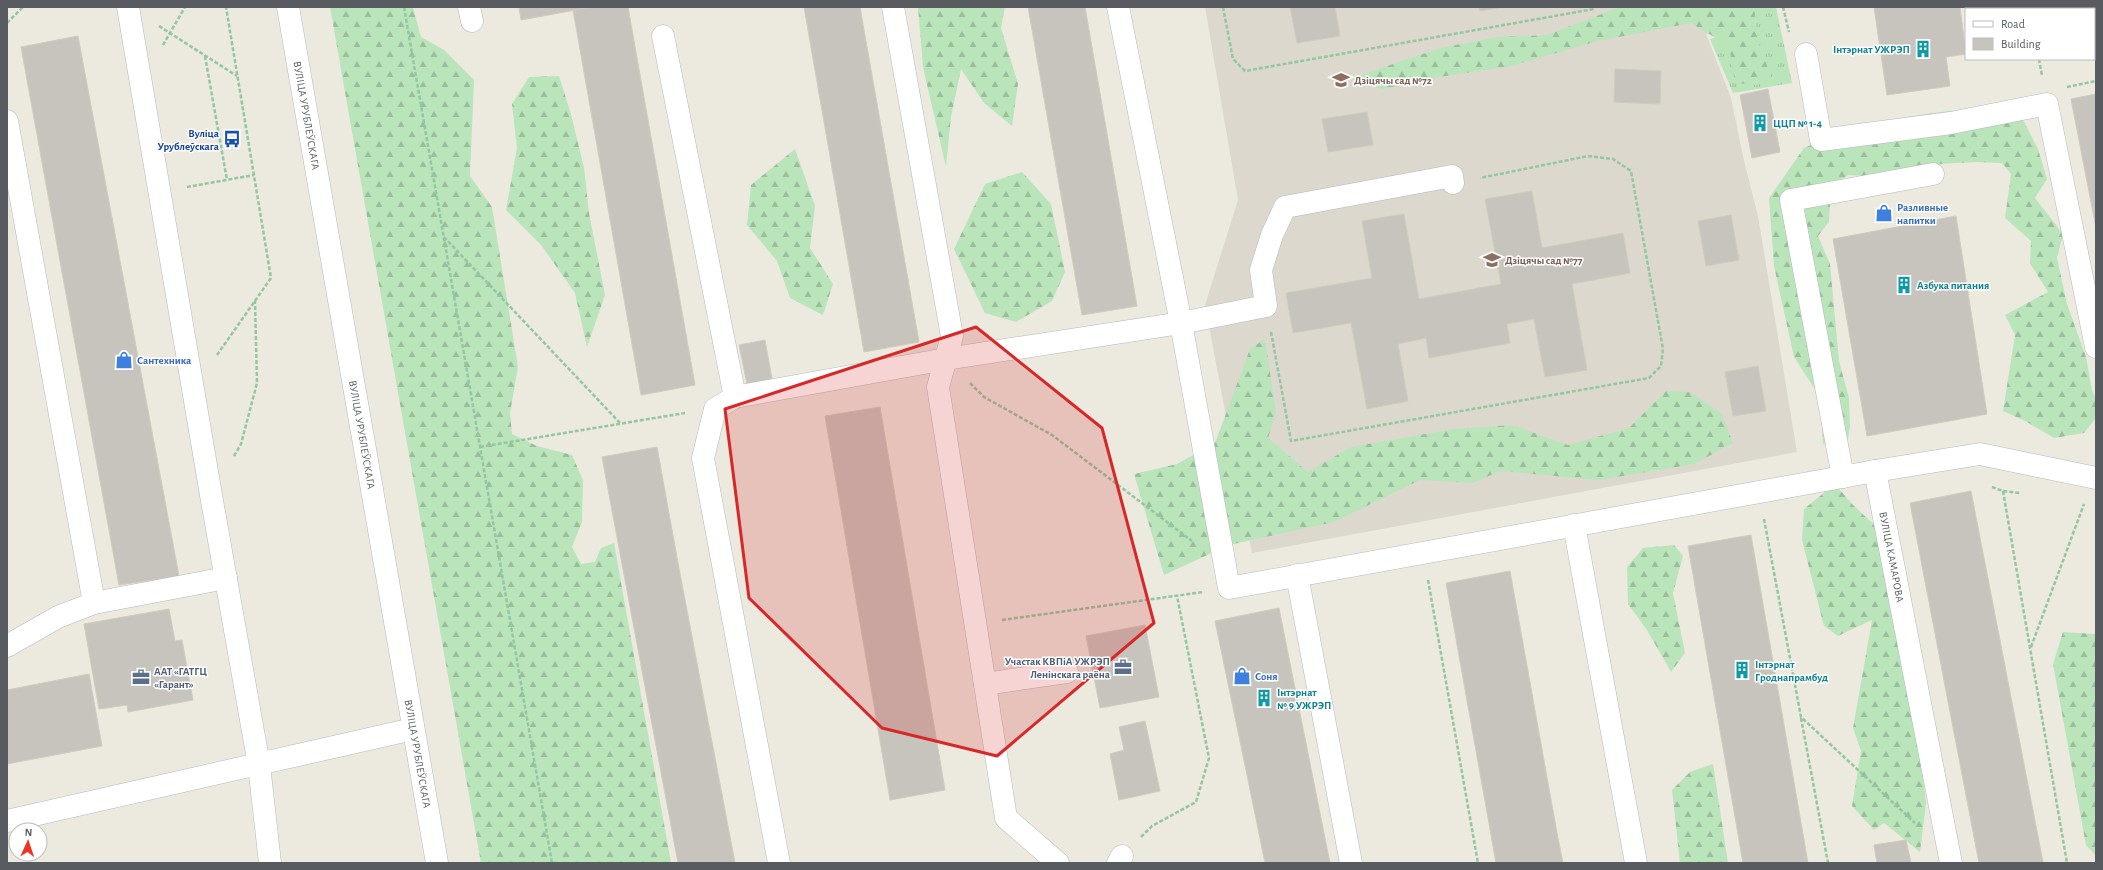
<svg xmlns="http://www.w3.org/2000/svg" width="2103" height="870" viewBox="0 0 2103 870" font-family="'Alegreya Sans',sans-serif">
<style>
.education{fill:#dcd8ce}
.grass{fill:url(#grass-tufts)}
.forest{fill:url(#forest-firs)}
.building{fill:#c7c4bd;stroke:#d1cbbe}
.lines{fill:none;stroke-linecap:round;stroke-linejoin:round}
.minor-casing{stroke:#b5b8bd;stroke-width:23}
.path{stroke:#93c6a2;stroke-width:2.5;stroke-dasharray:4 2;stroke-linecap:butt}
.minor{stroke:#fff;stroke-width:22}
.marked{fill:#d62828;fill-opacity:0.2;stroke:#d62828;stroke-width:3;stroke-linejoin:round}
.labels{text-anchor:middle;stroke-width:3;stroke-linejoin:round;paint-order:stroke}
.culture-label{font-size:11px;font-weight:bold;fill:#0d838f;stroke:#fff;text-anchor:start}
.education-label{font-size:11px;font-weight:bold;fill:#785e54;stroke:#fff;text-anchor:start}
.street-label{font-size:11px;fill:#585c61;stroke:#fff}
.transit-label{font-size:11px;font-weight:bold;fill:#164399;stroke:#fff;text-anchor:end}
.shop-label{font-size:11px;font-weight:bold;fill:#366cbe;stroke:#fff;text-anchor:start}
.service-label{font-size:11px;font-weight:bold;fill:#4e5e75;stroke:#fff;text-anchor:end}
</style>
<defs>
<pattern id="grass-tufts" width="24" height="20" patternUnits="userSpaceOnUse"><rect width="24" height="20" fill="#bae5bb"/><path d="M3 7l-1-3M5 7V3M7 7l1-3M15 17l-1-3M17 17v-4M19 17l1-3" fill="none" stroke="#9abd9b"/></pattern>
<pattern id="forest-firs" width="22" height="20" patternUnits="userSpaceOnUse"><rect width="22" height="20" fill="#bae5bb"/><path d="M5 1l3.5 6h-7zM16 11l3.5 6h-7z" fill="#9abd9b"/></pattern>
</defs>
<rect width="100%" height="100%" fill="#ece9df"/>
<path class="education" d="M1205 7H1711L1716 33 1706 34 1731 98 1744 161 1758 216 1797 452 1252 553 1205 305 1238 200Z"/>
<path class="grass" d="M1713 7H1776L1792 83 1733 93 1710 39 1718 37Z"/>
<path class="forest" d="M330 7H413L421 37 444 50 474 80 470 176 492 207 518 367 510 413 512 434 537 446 572 455 583 480 582 522 572 547 581 564 595 562 601 548 614 543 671 863H481Z
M918 7H1005L1001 28 1018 84 1012 126 984 103 961 69 951 117 946 167 923 67Z
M1620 7H1754L1758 41 1771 77 1757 85 1735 83 1729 46 1691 23 1598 41 1507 67 1432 78 1383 89 1351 79 1407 59 1445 47 1499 37 1547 35Z
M559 76 571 114 584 168 589 213 605 295 587 347 575 293 541 245 506 210 517 148 512 104 529 77Z
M1948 111 1997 122 2023 120 2038 149 2047 179 2035 198 2063 234 2057 258 2067 304 2086 357 2092 390 2096 400V418L2084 433 2054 438 2025 421 2003 411 2015 335 2005 315 2048 292 2030 263 2031 241 2005 218 2011 174 2002 163 1976 162 1920 165 1878 177 1848 175 1831 187 1829 222 1818 236 1830 264 1839 361 1849 398 1850 426 1848 439 1823 444 1820 397 1794 357 1774 266 1769 198 1804 148 1860 124Z
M795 149 815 206 810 248 833 284 823 315 790 298 777 261 747 225 751 185Z
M1022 172 1051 204 1065 272 1052 301 1016 322 985 313 954 249 985 184Z
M1265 339 1276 413 1268 438 1308 472 1351 447 1454 429 1512 425 1568 445 1629 428 1666 391 1690 392 1722 414 1733 443 1694 464 1599 480 1500 471 1473 483 1420 480 1334 522 1229 545 1164 575 1134 474 1177 464 1215 443 1250 349Z
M1835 484 1853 505 1882 532 1917 726 1926 803 1920 852 1884 823 1874 830 1852 806 1861 751 1853 728 1872 620 1838 636 1824 626 1802 540 1804 509Z
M1674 545 1683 556 1673 593 1685 653 1671 672 1647 630 1628 604 1627 567 1643 548Z
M2063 632 2096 634V856L2086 845 2053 664Z
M1713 764 1728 863H1680L1672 790 1690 772Z"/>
<path class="building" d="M519 7H592L521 20Z
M592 7H628L695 385 641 395 573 10Z
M804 7H860L919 342 864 352Z
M1028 7H1085L1137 306 1082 315Z
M1290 7H1335L1340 36 1297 43Z
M1479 7H1504L1480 11Z
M1874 7H1960L1966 54 1946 57 1950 86 1887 95Z
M78 36 179 576 119 585 21 47Z
M1615 69 1661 71 1660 104 1614 102Z
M1768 89 1780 152 1752 158 1740 95Z
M2096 94V228L2071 99Z
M1367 112 1373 145 1328 152 1322 119Z
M1532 191 1542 248 1623 233 1630 273 1572 284 1587 370 1545 377 1534 319 1507 324 1510 343 1429 358 1426 338 1398 344 1408 401 1367 409 1351 323 1293 333 1286 293 1372 278 1362 221 1404 214 1419 299 1501 284 1485 199Z
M1731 215 1739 260 1706 266 1698 221Z
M1956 216 1987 414 1867 436 1833 239Z
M765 340 772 379 747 384 739 345Z
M1758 366 1766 411 1733 416 1725 372Z
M880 407 945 790 890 800 825 416Z
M657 447 678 563 735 863H678L602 457Z
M1971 491 2043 862 2035 863H1979L1910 503Z
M1751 535 1783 719 1808 863H1743L1688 546Z
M1510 571 1557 833 1563 863H1496L1446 583Z
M1279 608 1330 863H1265L1247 775 1215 621Z
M169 609 175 641 182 640 193 700 128 712 127 705 99 709 84 624Z
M1145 625 1159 697 1100 708 1086 636Z
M89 674 102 746 7 764V690Z
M1145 721 1160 791 1119 800 1110 754 1124 750 1119 727Z
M1906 840 1911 863H1877L1874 845Z"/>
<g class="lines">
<g class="minor-casing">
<g id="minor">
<path d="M128 7 211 495 259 765 270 863"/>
<path id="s1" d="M288 7 437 863"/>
<path d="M469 7 472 21"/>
<path d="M893 7 952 336 938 387 1006 818 1058 863"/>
<path d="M1118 7 1181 323 1229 588 1875 471"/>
<path d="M663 36 735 397"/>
<path d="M1806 54 1821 140 1951 123 2047 104 2096 347"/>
<path d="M7 121 94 603"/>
<path d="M1843 477 1791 200 1933 174"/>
<path d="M1574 525 1636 863"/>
<path d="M1297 575 1351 863"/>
<path d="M7 646 58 617 94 603 226 578"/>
<path d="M985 684 1067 672"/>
<path d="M7 821 413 729"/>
<path d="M779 863 703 458 715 409 735 397 946 359 1181 323 1266 306 1261 270 1272 235 1285 207 1452 176 1453 183"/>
<path d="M1118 863 1122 856"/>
<path d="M1951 863 1875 471 1980 454 2096 478"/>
</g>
</g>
<path class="path" d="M404 7 552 863
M1223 7 1233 59 1245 71 1594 9 1595 7
M1783 7 1789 32
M2030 7V9
M7 23 23 7
M2094 24H2096
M159 26 237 76
M163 45 185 7
M205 56 227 180
M2039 59 2042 76
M2067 87 2096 81
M187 187 254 175
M444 237 621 424
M1271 332 1291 441 1649 378 1661 366 1663 349 1631 171 1613 159 1588 156 1480 178
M217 355 271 278 226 7
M970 383 984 397 1052 435 1192 541
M480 447 685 413
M234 456 241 444 257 383 255 301
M1992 487 2003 491 2020 493
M2003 491 2067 863
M1764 519 1801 717 1915 823
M1428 580 1478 863
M1002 620 1203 592
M2031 647 2084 504
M1801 718 1828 863
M1141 837 1152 826 1196 802 1209 758 1177 596"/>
<use href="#minor" class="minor"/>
</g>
<path class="marked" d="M976 327 1102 428 1154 623 997 756 882 728 749 598 725 409Z"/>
<defs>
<g id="building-bare" transform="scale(1.38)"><path d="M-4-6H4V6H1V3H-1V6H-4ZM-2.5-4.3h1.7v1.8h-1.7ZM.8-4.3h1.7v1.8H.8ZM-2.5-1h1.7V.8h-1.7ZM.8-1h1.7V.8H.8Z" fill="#0f9aa8" stroke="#fff" stroke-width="2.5" paint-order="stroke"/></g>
<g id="school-bare" transform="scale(1.38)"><path d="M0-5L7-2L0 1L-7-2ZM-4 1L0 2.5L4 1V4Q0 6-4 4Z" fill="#8d6e63" stroke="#fff" stroke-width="2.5" paint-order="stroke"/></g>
<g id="bus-bare" transform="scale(1.38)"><path d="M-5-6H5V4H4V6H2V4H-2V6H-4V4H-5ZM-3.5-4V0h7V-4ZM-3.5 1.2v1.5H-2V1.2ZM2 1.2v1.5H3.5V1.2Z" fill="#1a4fb4" stroke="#fff" stroke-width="2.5" paint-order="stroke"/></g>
<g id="shop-bare" transform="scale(1.38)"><path d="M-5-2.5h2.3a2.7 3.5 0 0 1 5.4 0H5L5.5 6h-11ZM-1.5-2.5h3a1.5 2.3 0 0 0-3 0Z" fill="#3f7fe0" stroke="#fff" stroke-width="2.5" paint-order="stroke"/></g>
<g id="office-bare" transform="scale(1.38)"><path d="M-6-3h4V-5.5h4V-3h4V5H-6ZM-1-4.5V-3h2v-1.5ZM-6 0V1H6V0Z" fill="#5c6f8a" stroke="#fff" stroke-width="2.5" paint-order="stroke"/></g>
</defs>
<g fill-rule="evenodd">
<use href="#building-bare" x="1923" y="49"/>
<use href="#school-bare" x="1341" y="80"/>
<use href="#building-bare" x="1760" y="123"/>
<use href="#bus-bare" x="232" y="139"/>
<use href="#shop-bare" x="1884" y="213"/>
<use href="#school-bare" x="1492" y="260"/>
<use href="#building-bare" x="1904" y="285"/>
<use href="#shop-bare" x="124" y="360"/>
<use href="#office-bare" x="1123" y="667"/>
<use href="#building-bare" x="1742" y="670"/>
<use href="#shop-bare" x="1242" y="676"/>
<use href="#office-bare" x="141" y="677"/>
<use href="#building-bare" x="1264" y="698"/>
</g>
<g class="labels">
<g class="culture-label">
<text x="1910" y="53" text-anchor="end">Інтэрнат УЖРЭП</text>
<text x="1773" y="127">ЦЦП № 1-4</text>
<text x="1917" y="289">Азбука питания</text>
<text x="1755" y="668">Інтэрнат<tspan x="1755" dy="13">Гроднапрамбуд</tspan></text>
<text x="1277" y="696">Інтэрнат<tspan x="1277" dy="13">№ 9 УЖРЭП</tspan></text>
</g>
<g class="education-label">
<text x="1354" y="84">Дзіцячы сад №72</text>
<text x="1505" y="264">Дзіцячы сад №77</text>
</g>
<g class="street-label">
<text dy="4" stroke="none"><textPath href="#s1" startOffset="110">ВУЛІЦА УРУБЛЕЎСКАГА</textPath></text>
<text dy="4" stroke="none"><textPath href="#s1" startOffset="434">ВУЛІЦА УРУБЛЕЎСКАГА</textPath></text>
<text transform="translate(1892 557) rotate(79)" y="4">ВУЛІЦА КАМАРОВА</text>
<text dy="4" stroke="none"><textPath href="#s1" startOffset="758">ВУЛІЦА УРУБЛЕЎСКАГА</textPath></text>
</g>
<g class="transit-label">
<text x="219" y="137">Вуліца<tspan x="219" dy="13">Урублеўскага</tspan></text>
</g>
<g class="shop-label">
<text x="1897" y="211">Разливные<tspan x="1897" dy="13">напитки</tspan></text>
<text x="137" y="364">Сантехника</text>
<text x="1255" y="680">Соня</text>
</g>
<g class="service-label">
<text x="1110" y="665">Участак КВПіА УЖРЭП<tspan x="1110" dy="13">Ленінскага раёна</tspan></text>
<text x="154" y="675" text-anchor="start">ААТ «ГАТГЦ<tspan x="154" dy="13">«Гарант»</tspan></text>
</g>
</g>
<rect width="2103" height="870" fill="none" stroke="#585c61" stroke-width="16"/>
<rect x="1965" y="8" width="130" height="52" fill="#ffffff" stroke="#bcbec0"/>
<rect x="1973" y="21" width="20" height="6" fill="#ffffff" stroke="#bcbec0"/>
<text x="2001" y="28" font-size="12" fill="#585c61">Road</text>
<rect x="1973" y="38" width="20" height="12" fill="#c7c4bd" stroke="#bcbec0"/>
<text x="2001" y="48" font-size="12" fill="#585c61">Building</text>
<g transform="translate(28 842) rotate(3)"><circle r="19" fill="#ffffff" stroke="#bcbec0"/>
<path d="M0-3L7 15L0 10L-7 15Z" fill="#ed3524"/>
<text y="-6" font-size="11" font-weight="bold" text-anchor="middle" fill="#585c61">N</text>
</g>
</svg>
